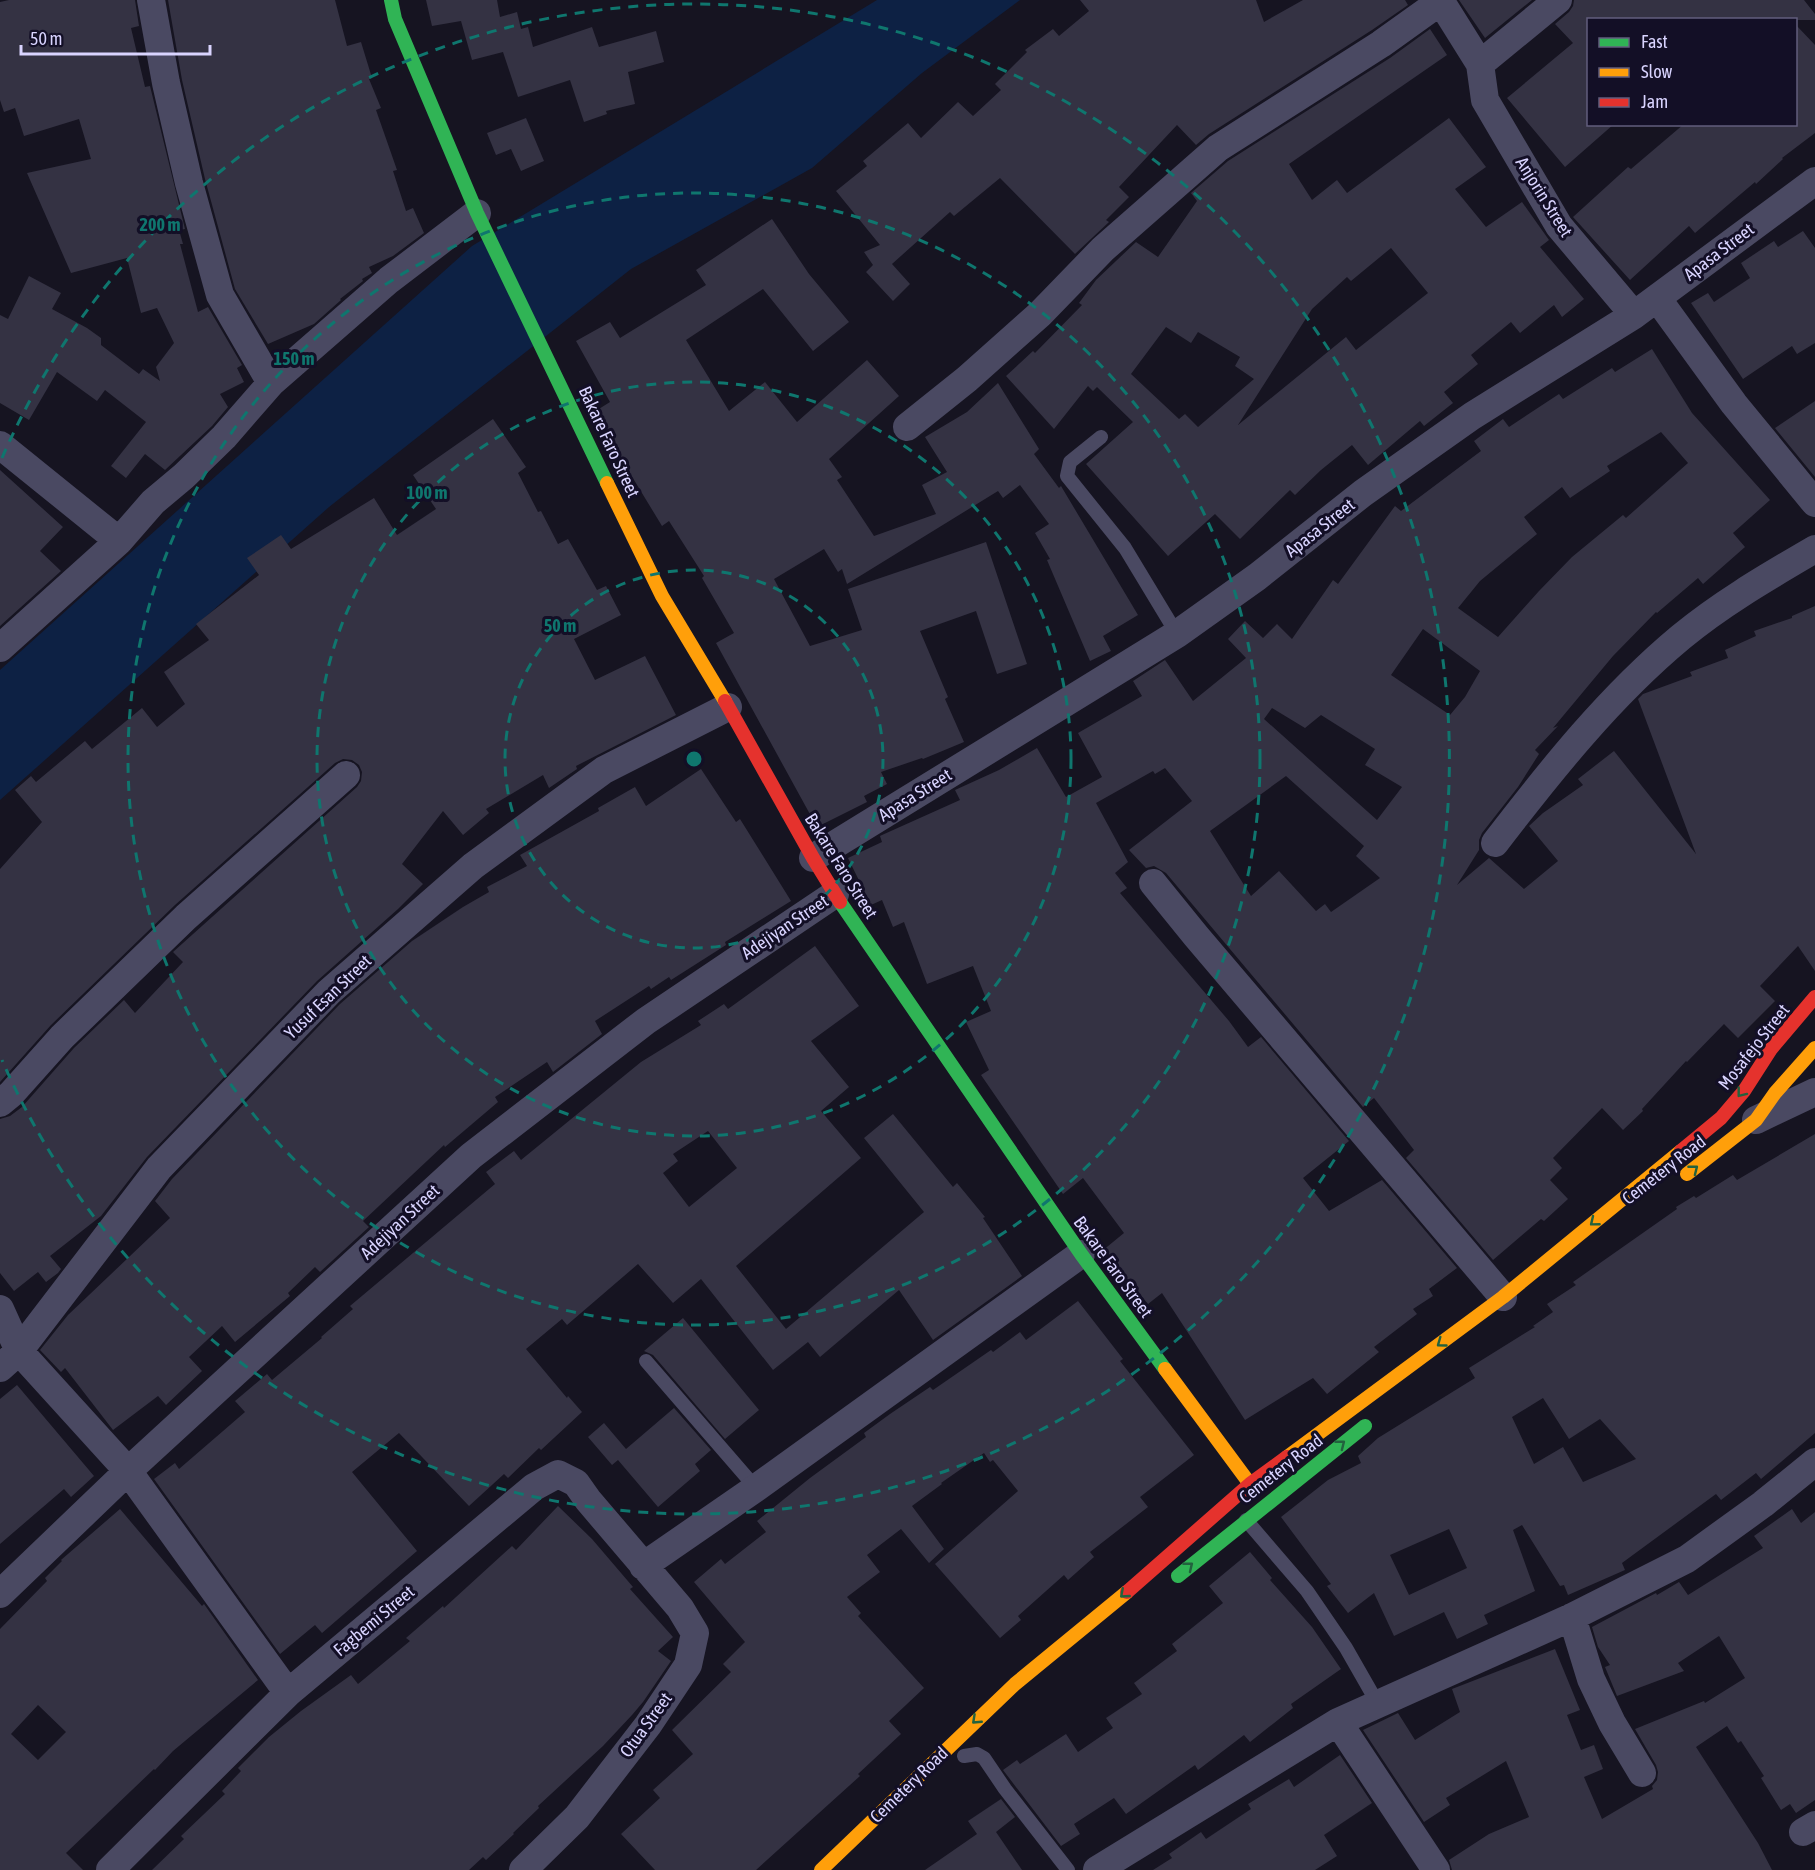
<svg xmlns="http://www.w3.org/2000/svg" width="1815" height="1870" viewBox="0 0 1815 1870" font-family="'Asap Condensed',sans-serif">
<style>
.water{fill:#0d2144}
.building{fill:#343243;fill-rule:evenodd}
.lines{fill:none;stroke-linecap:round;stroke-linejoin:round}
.lane{stroke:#4a4962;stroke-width:14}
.street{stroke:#4a4962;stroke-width:28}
.fast{stroke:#30b455;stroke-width:14}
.slow{stroke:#ff9f0a;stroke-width:14}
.jam{stroke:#e5322d;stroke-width:14}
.oneway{stroke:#22623e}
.ring{fill:none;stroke:#0f766e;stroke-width:3;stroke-dasharray:10 8}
.labels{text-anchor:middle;stroke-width:6;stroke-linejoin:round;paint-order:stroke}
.street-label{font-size:18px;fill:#d9d4ff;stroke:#130f26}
.centre{fill:#0f766e;stroke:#130f26;stroke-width:3}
.ring-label{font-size:18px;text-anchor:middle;font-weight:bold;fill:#0f766e;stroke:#130f26;stroke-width:6;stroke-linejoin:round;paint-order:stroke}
</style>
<rect width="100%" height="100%" fill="#161421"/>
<path class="water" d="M877 0H1020L922 73 812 168 631 269 329 507 0 800V670L472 246Z"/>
<path class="building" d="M9 0H135L139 26 131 28 145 87 150 86 185 229 179 230 183 244H180L198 312 208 307 242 365 237 368 244 382 220 394 228 407 212 426 165 470 145 454 126 478 111 466 146 422 105 390 97 401 57 372 29 420 0 403V315L8 319 29 276 61 293 52 309 87 328 101 338V345L139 374 143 369 160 381 156 367 174 343 157 308 141 313 127 258 71 273 27 173 91 159 79 119 24 136 15 108 4 112 0 100V2Z
M168 0H335L347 46 361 42 372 78 369 79 381 108 376 110 397 170 393 171 406 211 413 208 424 233 393 256 369 267 372 273 362 279 363 281 340 299 341 300 314 324 268 344 235 289 205 179 182 80Z
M426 0H497L500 17 517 12 521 29 528 27 533 47 592 27 599 47 656 31 664 62 628 72 635 104 606 111 607 114 584 122 570 80 518 97 503 52 472 60 461 21 432 26Z
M1080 0H1256L1264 22 1303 0H1405L1408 5 1372 30 1209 134 1196 145 1177 125 1119 187 1129 197 1106 220 1109 222 1075 254 1000 178 954 216 950 212 892 264 910 284 893 301 866 272 873 265 864 252 880 245 836 191 867 166 863 161 908 123 921 138 958 102 973 116 1001 90 995 84 1027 52 1025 50 1053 29 1059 36 1089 11Z
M1459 0H1532L1485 38Z
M1574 0H1804L1815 14V20H1588V124H1614L1565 167 1507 98 1573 43 1555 24 1569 12 1573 6Z
M1796 25 1815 45V133L1782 158 1783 159 1756 184 1755 182 1695 233 1689 226 1630 280 1573 217 1628 167 1631 169 1684 124H1796Z
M1430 29 1447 55 1289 164 1312 200 1337 180 1347 193 1449 118 1486 167 1455 189 1486 227 1522 202 1549 240 1540 247 1584 299 1562 317 1554 305 1520 333 1511 322 1471 355 1478 364 1444 392 1453 403 1424 426 1420 421 1368 465 1352 445 1321 470 1295 495 1290 490 1240 539 1215 514 1168 556 1086 464 1133 422 1097 387 1093 391 1088 386 1054 429 1006 376 1033 351 1035 353 1082 305 1079 303 1096 280 1136 242 1158 257 1197 201 1191 193 1228 161 1390 58ZM1391 248 1428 293 1356 350 1346 337 1238 425 1312 309 1347 277 1351 281ZM1166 327 1191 343 1198 332 1240 357 1235 366 1254 379 1198 427 1185 414 1179 419 1131 374Z
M526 118 544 161 521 171 511 149 496 155 487 133Z
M772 219 809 274 849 322 813 351 763 289 686 340 729 411 765 382 797 422 867 360 899 396 829 459 842 477 837 480 874 536 936 514 922 485 947 472 925 437 967 412 998 383 1039 449 1034 454 1059 488 1061 486 1138 615 1103 636 1111 651 1090 661 1047 560 1050 559 1035 533 1049 524 1020 485 1003 498 998 491 847 584 842 569 838 572 824 549 774 579 810 646 862 630 848 589 986 542 1027 664 997 674 976 611 920 631 948 697 945 699 964 742 923 759 922 758 881 772 887 784 864 796 867 802 817 827 716 643 734 633 702 578 704 576 669 521 662 526 597 419 594 412 610 402 576 341 610 322 620 338 706 285 696 270Z
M1803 231 1815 248V343L1797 354 1792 346 1743 379 1691 303 1708 293 1714 302 1750 278 1741 263 1774 241 1778 247Z
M1652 349 1692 413 1770 500 1733 533 1745 547 1703 584 1698 578 1657 613 1656 612 1613 656 1553 728 1558 726 1535 750 1539 754 1518 787 1482 833 1479 840V850L1457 885 1489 858 1524 889 1558 861 1529 826 1543 813 1583 785 1578 779 1614 751 1696 854 1638 699 1643 694 1692 676 1690 672 1728 658 1725 650 1756 636 1754 631 1792 618V616L1815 606V971L1798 946 1760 986 1775 1001 1738 1038 1724 1024 1687 1062 1686 1061 1642 1109 1643 1111 1623 1130 1602 1108 1553 1158 1562 1168 1550 1180 1568 1199 1544 1221 1541 1219 1493 1260 1406 1158 1414 1150 1374 1098 1363 1107 1166 873 1154 866 1146 868 1129 850 1192 801 1165 768 1155 774 1153 771 1096 803 1128 862 1115 873 1127 888 1120 893 1229 1021 1248 1047 1261 1037 1349 1141 1303 1178 1329 1211 1382 1180 1457 1268 1429 1289 1433 1296 1413 1309 1417 1314 1374 1347 1379 1352 1327 1394 1313 1378 1245 1420 1162 1293 1148 1304 1123 1274 1121 1276 1102 1251 1124 1233 1083 1178 1063 1194 981 1075 989 1070 966 1022 991 1011 973 966 927 984 904 922 893 927 882 900 871 905 848 858 882 842 880 836 882 835 960 800 955 790 999 770 1037 748 1066 797 1102 777 1078 733 1142 696 1133 681 1165 660 1193 701 1246 658 1228 639 1245 621 1263 638 1277 624 1292 639 1333 580 1338 584 1395 506 1401 511 1481 451 1474 441 1503 419 1509 427 1559 394 1563 399 1612 368 1615 372ZM1661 432 1688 463 1626 518 1623 515 1572 557 1539 591 1498 637 1458 608 1480 581 1537 534 1524 517 1562 487 1570 498 1610 471 1607 466ZM1423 629 1480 671 1465 697 1450 715 1391 675ZM1272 708 1305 728 1321 715 1375 749 1365 765 1402 787 1377 820 1264 719ZM1286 776 1364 846 1356 856 1380 878 1331 912 1325 904 1316 911 1279 871 1251 896 1210 831Z
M1815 401V477L1775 428Z
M493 419 526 467 518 473 538 512 541 511 558 544 568 539 597 590 606 586 621 615 574 639 595 680 645 656 676 715 576 766 577 769 549 788 543 775 486 809 489 813 463 835 443 811 402 864 423 884 398 909 317 981 147 1157 101 1216 50 1256 61 1269 58 1273 46 1282 38 1272 14 1291 0 1273V1119L10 1116 22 1107 74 1048 124 1000 135 1013 183 962 173 952 357 787 361 781 362 772 359 765 352 760 343 759 335 763 175 905 51 1025 0 1082V869L42 822 15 790 31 776 36 782 85 741 92 749 142 708 157 727 185 704 164 672 209 640 196 624 259 575 247 558 281 535 291 549 374 498 397 535 436 509 413 475Z
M0 470 63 527 40 551 61 571 0 626Z
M701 769 736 822 740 819 791 901 725 942 726 945 671 980 669 977 651 989 649 986 595 1021 602 1034 553 1072 547 1062 495 1097 498 1102 445 1147 444 1145 363 1221 369 1227 320 1272 315 1267 288 1293 290 1296 235 1342 222 1326 189 1357 202 1371 166 1405 158 1396 113 1430 65 1368 61 1372 40 1350 68 1315 170 1218 155 1201 172 1179 340 1004 412 941 463 907 489 892 487 887 527 866 520 855 599 811 598 808 635 787 646 806Z
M815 946 859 1006 811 1041 849 1087 821 1111 861 1158 736 1266 786 1329 924 1212 864 1138 893 1114 953 1187 957 1183 985 1217 983 1218 1022 1276 933 1340 899 1290 820 1357 808 1342 773 1370 701 1279 673 1303 638 1264 567 1325 562 1319 526 1349 567 1398 568 1396 582 1412 541 1450 539 1448 508 1478 504 1474 469 1506 399 1433 352 1472 417 1551 322 1633 315 1625 280 1654 154 1479 175 1463 179 1469 230 1425 245 1412 235 1401 267 1374 272 1380 322 1338 321 1337 353 1309 350 1306 495 1184 486 1172 514 1151 521 1160 641 1062 701 1025 698 1021 724 1004 728 1009ZM708 1131 737 1168 689 1207 663 1173 678 1161 673 1154Z
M1815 1134V1433L1761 1479 1756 1473 1721 1500 1716 1494 1622 1563 1625 1570 1568 1595 1564 1585 1560 1586 1522 1525 1513 1530 1535 1591 1484 1615 1488 1624 1457 1639 1444 1612 1394 1636 1374 1593 1348 1613 1327 1586 1331 1584 1281 1517 1328 1480 1361 1463 1358 1456 1378 1438 1475 1378 1469 1368 1535 1327 1533 1326 1553 1312 1547 1304 1576 1285 1573 1282 1677 1209 1676 1207 1694 1196 1696 1198 1733 1175 1737 1180ZM1543 1398 1569 1439 1600 1419 1636 1459 1583 1482 1563 1447 1534 1464 1512 1417ZM1449 1529 1467 1568 1409 1595 1390 1555Z
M1078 1301 1123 1359 1120 1361 1194 1455 1140 1497 1148 1507 1090 1552 1094 1557 1068 1580 1064 1575 1018 1616 1021 1620 1000 1638 935 1564 1018 1491 993 1460 990 1462 984 1453 941 1483 942 1484 912 1506 944 1549 929 1563 901 1529 867 1555 880 1572 847 1597 861 1613 858 1616 924 1688 889 1721 901 1734 858 1774 860 1776 756 1870H655L621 1834 660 1798 653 1790 693 1754 672 1730 731 1672 723 1664 745 1642 694 1582 721 1559 725 1564 766 1532 757 1521 810 1478 866 1437 864 1433 890 1414 930 1387 933 1390 991 1350 993 1352 1020 1332 1026 1340Z
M683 1318 759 1410 725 1439 653 1355 644 1351Z
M17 1385 94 1476 71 1497 64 1489 0 1544V1399Z
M674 1408 711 1450 695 1464 700 1471 658 1507 618 1460 612 1465 588 1437 604 1423 626 1449Z
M558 1506 592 1539 633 1587 630 1589 673 1637 658 1651 671 1661 643 1702 632 1715 603 1746 538 1806 539 1808 513 1833 514 1834 486 1860 483 1857 469 1870H152L184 1839 181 1836 225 1794 222 1791 241 1771 238 1768 269 1737 301 1711 351 1675 358 1684 410 1641 406 1638 443 1606 444 1608 512 1546 516 1550Z
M120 1509 202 1606 204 1604 258 1680 173 1751 155 1770 154 1769 66 1853 83 1870H0V1629L47 1581 45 1578 62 1561 61 1560ZM38 1705 66 1732 38 1760 11 1734Z
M1792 1509 1801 1523 1815 1512V1800L1796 1813 1790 1804 1781 1810 1761 1778 1764 1776 1741 1741 1738 1743 1727 1726 1696 1747 1758 1843 1772 1870H1452L1449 1860 1489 1834 1529 1817 1506 1761 1446 1798 1450 1805 1424 1822 1363 1730 1398 1713 1415 1740 1460 1712 1452 1689 1555 1649 1580 1710 1567 1715 1581 1750 1594 1745 1603 1769 1584 1777 1602 1819 1653 1789 1652 1786 1657 1780 1658 1772 1656 1765 1635 1729 1704 1701 1705 1703 1745 1678 1719 1636 1678 1663 1684 1671 1617 1696 1605 1667 1610 1665 1598 1647 1592 1627 1656 1593 1657 1595 1679 1582 1688 1595 1763 1548 1754 1536Z
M1250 1552 1272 1578 1270 1580 1312 1627 1341 1669 1291 1704 1293 1708 1250 1742 1244 1735 1198 1770 1195 1765 1126 1814 1114 1798 1074 1824 1080 1834 1061 1846 1003 1770 1017 1760 1020 1764 1066 1734 1078 1752 1113 1728 1106 1718 1142 1694 1134 1683 1177 1651 1172 1644 1223 1603 1209 1586Z
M1340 1755 1372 1803 1324 1835 1337 1856 1315 1870H1153L1172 1858 1169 1854 1201 1832 1206 1839 1251 1809 1248 1804 1289 1779 1294 1787Z
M1001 1799 1015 1817 996 1832 1022 1870H925L977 1834 968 1821Z"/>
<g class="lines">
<path class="lane" d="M1101 437 1070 462 1067 476 1125 548 1177 634
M646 1361 756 1488
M1246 1520 1307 1591 1346 1648 1378 1704
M964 1756 977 1754 984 1758 1005 1789 1068 1870"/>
<path class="street" d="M151 0 166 83 189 183 220 295 271 383
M1440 0 1480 64 1485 100 1559 226 1634 315
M1480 64 1558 0
M1657 298 1734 404 1815 503
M907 427 967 379 1040 314 1103 249 1218 148 1381 44 1441 1
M0 445 119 541
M0 648 119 541 153 502 184 476 224 437 271 383 389 280 477 213
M1495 843C1551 770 1610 696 1681 637 1722 603 1769 576 1815 549
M813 858 1177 634 1257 577 1363 493 1472 416 1634 315 1815 181
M1153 883 1196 936 1503 1297
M0 1103 11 1094 62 1037 186 917 346 775
M1756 1120 1815 1092
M0 1309 19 1351 128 1471 288 1693
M0 1368 19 1351 159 1168 329 992 473 866 604 770 728 707
M643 1566 756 1488 1081 1254
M0 1594 128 1471 471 1156 646 1021 835 894
M1572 1617 1591 1679 1612 1723 1642 1773
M1338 1722 1436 1870
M1803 1832 1815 1825
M110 1870 288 1693 534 1487 558 1474 576 1483 588 1500 680 1608 695 1633 688 1665 648 1725 577 1817 523 1870
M1097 1870 1338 1722 1572 1617 1687 1559 1763 1504 1815 1462"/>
<path class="fast" d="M391 0 395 19 477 213 607 483
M840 902 1081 1254 1165 1369
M1178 1576 1365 1426"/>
<path class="slow" d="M607 483 662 596 725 701
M1687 1174 1756 1120 1775 1093 1815 1048
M1165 1369 1250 1484
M1287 1457 1503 1297 1681 1151
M821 1870 1015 1684 1127 1592"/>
<path class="jam" d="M725 701 813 858 840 902
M1681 1151 1721 1118 1744 1091 1771 1049 1815 997
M1127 1592 1250 1484 1287 1457"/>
</g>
<defs><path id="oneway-chevron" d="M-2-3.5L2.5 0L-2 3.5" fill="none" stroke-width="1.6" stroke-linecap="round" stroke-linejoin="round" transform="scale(1.5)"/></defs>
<g class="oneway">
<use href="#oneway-chevron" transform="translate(1741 1093) rotate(128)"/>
<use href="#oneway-chevron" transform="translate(1694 1169) rotate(-38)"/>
<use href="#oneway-chevron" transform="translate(1594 1222) rotate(141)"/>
<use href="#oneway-chevron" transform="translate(1441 1343) rotate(144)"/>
<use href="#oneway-chevron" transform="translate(1341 1444) rotate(-38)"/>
<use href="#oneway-chevron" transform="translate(1189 1566) rotate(-39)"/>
<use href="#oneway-chevron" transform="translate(1124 1594) rotate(139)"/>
<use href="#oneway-chevron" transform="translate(976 1720) rotate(137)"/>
</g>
<g class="ring">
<circle cx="694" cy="759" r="189"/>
<circle cx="694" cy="759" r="377"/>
<circle cx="694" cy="759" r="566"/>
<path d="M2 458A755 755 0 1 1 2 1060"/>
</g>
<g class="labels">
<g class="street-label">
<text transform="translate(1544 197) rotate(58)" y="6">Anjorin Street</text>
<text transform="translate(1719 252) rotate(-37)" y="6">Apasa Street</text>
<text transform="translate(609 442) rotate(65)" y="6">Bakare Faro Street</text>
<text transform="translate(1320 528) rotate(-38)" y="6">Apasa Street</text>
<text transform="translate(915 795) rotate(-32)" y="6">Apasa Street</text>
<text transform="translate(841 866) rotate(58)" y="6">Bakare Faro Street</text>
<text transform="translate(785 927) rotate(-34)" y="6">Adejiyan Street</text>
<text transform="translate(328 997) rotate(-44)" y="6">Yusuf Esan Street</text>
<text transform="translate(1754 1047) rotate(-52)" y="6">Mosafejo Street</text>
<text transform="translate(1664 1170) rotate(-38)" y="6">Cemetery Road</text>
<text transform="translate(400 1222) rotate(-43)" y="6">Adejiyan Street</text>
<text transform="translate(1113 1267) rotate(54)" y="6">Bakare Faro Street</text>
<text transform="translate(1281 1469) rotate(-38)" y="6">Cemetery Road</text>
<text transform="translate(374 1621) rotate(-40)" y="6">Fagbemi Street</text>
<text transform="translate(646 1725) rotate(-54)" y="6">Otua Street</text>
<text transform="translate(909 1785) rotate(-44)" y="6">Cemetery Road</text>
</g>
</g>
<circle cx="694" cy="759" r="9" class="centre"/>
<g class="ring-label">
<text x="160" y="231">200 m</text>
<text x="294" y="365">150 m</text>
<text x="427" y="499">100 m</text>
<text x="560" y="632">50 m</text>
</g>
<rect x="1587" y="18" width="210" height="108" fill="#130f26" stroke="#625e7d" stroke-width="1.5"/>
<rect x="1599" y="38" width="30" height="9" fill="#30b455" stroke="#625e7d" stroke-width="1.5"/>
<text x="1641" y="48" font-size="18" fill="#d9d4ff">Fast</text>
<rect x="1599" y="68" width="30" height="9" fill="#ff9f0a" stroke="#625e7d" stroke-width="1.5"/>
<text x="1641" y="78" font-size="18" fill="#d9d4ff">Slow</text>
<rect x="1599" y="98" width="30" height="9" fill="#e5322d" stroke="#625e7d" stroke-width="1.5"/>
<text x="1641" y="108" font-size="18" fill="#d9d4ff">Jam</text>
<path d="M21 45v9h189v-9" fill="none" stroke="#d9d4ff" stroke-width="3"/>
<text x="30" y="45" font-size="18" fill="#d9d4ff" stroke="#130f26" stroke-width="4.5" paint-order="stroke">50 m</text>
</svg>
